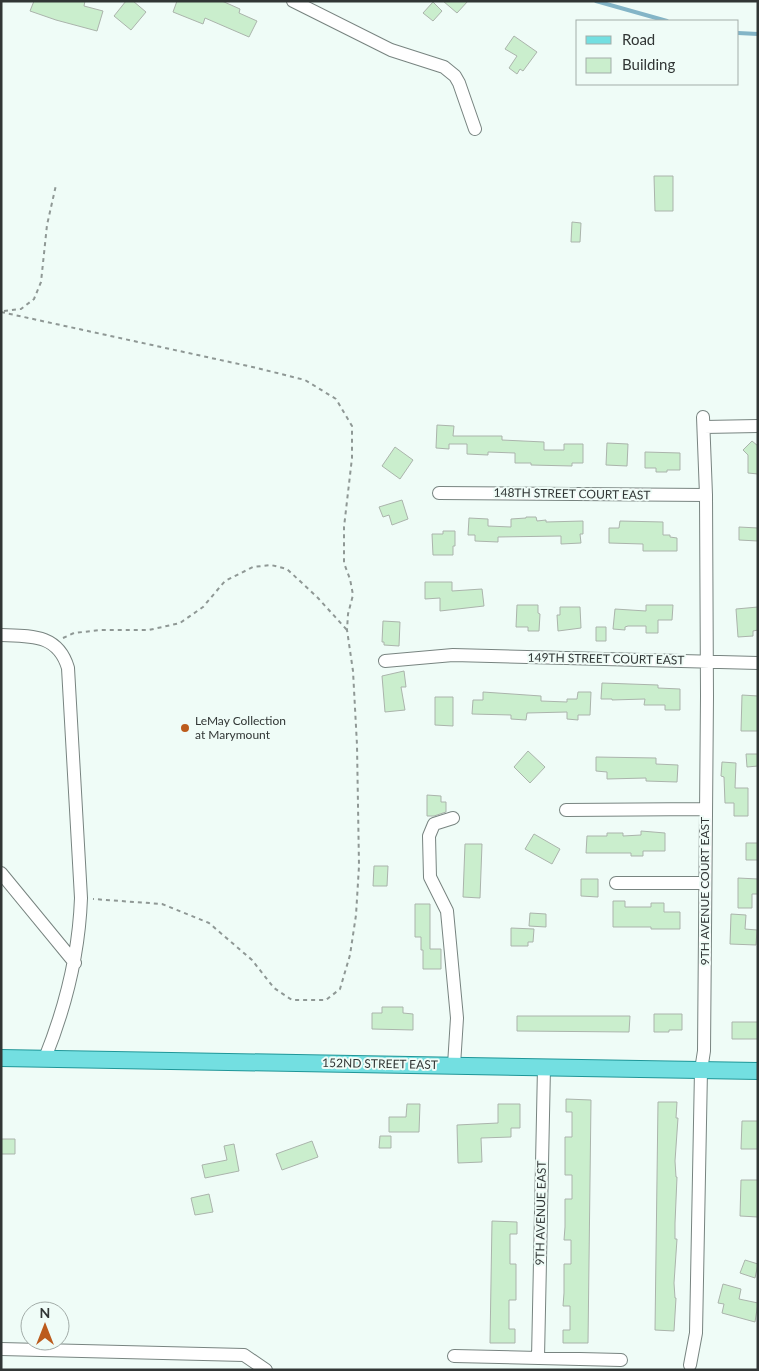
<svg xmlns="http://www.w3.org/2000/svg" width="759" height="1371" font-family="Lato,sans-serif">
  <rect width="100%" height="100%" fill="#effcf7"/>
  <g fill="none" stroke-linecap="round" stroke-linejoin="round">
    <path stroke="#83b5c7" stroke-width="4" d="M596,1L667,21
      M738,33L758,34"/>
  </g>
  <path fill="#caeecd" stroke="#abb4ac" d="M34,1H85L84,6L103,11L97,31L56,20L30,11Z
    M126,1H133L146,12L131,30L114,16Z
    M177,1H222L240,9L239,13L257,21L249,37L205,18L203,24L173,12Z
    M443,1H468L457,13Z
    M433,2L442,11L433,21L423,13Z
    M514,36L537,52L523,71L520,69L517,74L509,68L517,56L505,49Z
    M654,176H673V211H655Z
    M572,222L581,223L580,242H571Z
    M437,425L454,426L453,436H502V440L544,442V450H564V444H583V463H572V466L531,465V463H515V453L488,452V455L467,454V444H449V449L436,448Z
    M752,441L758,446V474L748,473V455L743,450Z
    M607,443L628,444L627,466L606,465Z
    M395,447L413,460L400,479L382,466Z
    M645,452L680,453V470H667V472H656V468H645Z
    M402,500L408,519L392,525L389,515L383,517L379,507Z
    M526,517H536L537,521L546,520V522L583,521V534H580L581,543L561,544V536L498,537V542L475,541V535H468L469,518L488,519V526L511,527V519L526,518Z
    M620,521L663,522V535H670V537L677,538V551H643V544L609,543V528H619Z
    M739,527L758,528V541L739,540Z
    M443,531H455V546H453V555H433L432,534H443Z
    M425,582H452V591L482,589L484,606L440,611V598L425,599Z
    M517,605H538V613L540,614L539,631H528V627H516Z
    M646,605H673L672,620H658V633H646V626H628L625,627V630L613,629L615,609L646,611Z
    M560,607H580L581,628L558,631L557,615H560Z
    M758,607V630L753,631V636L738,637L736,609Z
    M383,621L400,622L399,646L384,645V642H382Z
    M596,627H606V641H596Z
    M404,671L406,687H401L405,710L385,712L382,676Z
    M602,683L658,685V688L680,689V710H665V705H644L645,699L612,700V699H601Z
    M483,692L541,696V701L567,702V699H577L578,692H591L590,715H578V720L567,719V712L527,713L526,720L511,719V715L472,714L473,700H483Z
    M742,695L758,696V731H741Z
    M435,697H453V726L435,725Z
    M528,751L545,767L530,783L514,767Z
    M746,754H758V766L747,767Z
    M596,757L656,758V764L678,765L677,782L646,781V778L607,779V772L596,771Z
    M722,762L736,763L735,788H748V816H734V803H725L724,777L721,776Z
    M427,795L441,796V802H446V812L434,816H427Z
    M641,831L665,833V851H643V856H631V853H586L587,836H607V833H623V836L641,835Z
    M534,834L560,849L552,864L525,849Z
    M746,843H758V860H746Z
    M465,844H482L480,898L463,897Z
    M374,866H388L387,886H373Z
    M738,878L758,879V894H752V908H738Z
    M581,879H598V897L581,896Z
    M613,901H625V907H651V903H664V912H680V929H651V927H613Z
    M415,904H430V949H441V969H423V950H421V937H415Z
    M530,913L546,914V927L529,926Z
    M731,914L746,915L745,929L757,930L756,945L730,944Z
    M511,928L534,929L533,942H528V946H511Z
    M382,1007H403V1013L413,1014V1030L372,1029V1013H382Z
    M654,1014H682V1030H669V1032H654Z
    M517,1016H630L629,1032L517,1031Z
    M732,1022H758V1039H732Z
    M566,1099L591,1100L588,1343H563V1330H570V1306H563L564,1293V1264H571V1240H564L565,1227V1199H572V1175H565V1137H572V1112H566Z
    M658,1102H677L676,1118H678L675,1161L676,1177H677L675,1223V1239H677L674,1283L675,1298H676L674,1331L655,1330Z
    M407,1104H420L419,1132H389V1117H406Z
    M498,1104H520V1128H511V1137L481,1138L482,1162L458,1163L457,1125L498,1123Z
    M742,1121H758V1149H741Z
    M380,1136H391V1148H379Z
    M1,1139H15V1154H1Z
    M312,1141L318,1157L282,1170L276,1154Z
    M234,1144L239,1171L205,1178L202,1165L227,1160L224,1146Z
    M741,1180H758V1217L740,1216Z
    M209,1194L213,1212L195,1215L191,1198Z
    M492,1221L517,1222V1234H510V1264H516V1300H509V1329H515V1343H490Z
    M745,1260L758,1264L755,1278L740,1273Z
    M723,1284L741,1289L739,1299L758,1303L755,1322L722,1313L724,1304L718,1303Z"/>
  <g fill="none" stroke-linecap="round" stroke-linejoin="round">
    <defs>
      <path id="minor" d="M293,1L391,50L444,67L455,76L459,83L475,129
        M704,427L758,426
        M439,493L706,495
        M1,635C31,636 58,634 68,668L81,898C79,954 66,1006 45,1058
        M385,661L453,655L758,663
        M566,810L705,809
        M453,818L434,824L429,836L430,877L447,911L457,1018L454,1065
        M1,873L75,963
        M616,883H705
        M1,1349L244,1355L266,1370
        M454,1356L621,1360
        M538,1358L544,1067
        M690,1365L696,1333L701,1070L704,1051L707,696L706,495L703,417"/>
      <path id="major" d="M1,1058L758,1071"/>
    </defs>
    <use href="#minor" stroke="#788480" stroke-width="14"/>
    <use href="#major" stroke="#1f9698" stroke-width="18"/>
    <path stroke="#8f9895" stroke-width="2" stroke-dasharray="4 4" stroke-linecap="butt" d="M4,311L21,309L34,299L41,282L47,225L56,185
      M1,312L257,368L305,380L336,399L352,426V458L344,527V563L350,579L353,595L348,614L347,630L353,671L357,745L359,866L356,915L350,955L340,989L326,1000H292L274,988L252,960L209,923L162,904L93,899
      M63,638L74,633L101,630H149L180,623L203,607L225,581L253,567L271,565L287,569L318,598L347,630"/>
    <use href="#minor" stroke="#fff" stroke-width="12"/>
    <use href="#major" stroke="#73dfe1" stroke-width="16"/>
  </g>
  <circle fill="#bc5b1c" stroke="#effcf7" stroke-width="2" cx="185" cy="728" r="5"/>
  <g text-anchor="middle" stroke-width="4" stroke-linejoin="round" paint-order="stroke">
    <g font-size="12" fill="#313635" stroke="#effcf7">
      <text transform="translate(572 494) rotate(1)" y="4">148TH STREET COURT EAST</text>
      <text transform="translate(606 659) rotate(1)" y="4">149TH STREET COURT EAST</text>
      <text transform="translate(705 891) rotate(-90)" y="4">9TH AVENUE COURT EAST</text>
      <text transform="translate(380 1064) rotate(1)" y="4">152ND STREET EAST</text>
      <text transform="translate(541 1213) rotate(-89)" y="4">9TH AVENUE EAST</text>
    </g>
    <g font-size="12" fill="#313635" stroke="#effcf7" text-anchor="start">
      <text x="195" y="725">LeMay Collection<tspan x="195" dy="14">at Marymount</tspan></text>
    </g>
  </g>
  <rect width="759" height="1371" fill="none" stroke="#313635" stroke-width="5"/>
  <rect x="576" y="20" width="162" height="65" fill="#effcf7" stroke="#a3ada9"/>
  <rect x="586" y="36" width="25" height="8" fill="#73dfe1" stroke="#a3ada9"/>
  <text x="622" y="45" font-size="15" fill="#313635">Road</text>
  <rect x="586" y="58" width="25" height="15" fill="#caeecd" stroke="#a3ada9"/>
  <text x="622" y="70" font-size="15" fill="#313635">Building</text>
  <g transform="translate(45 1326)"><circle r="24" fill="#effcf7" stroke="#a3ada9"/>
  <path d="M0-4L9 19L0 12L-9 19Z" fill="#bc5b1c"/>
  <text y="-8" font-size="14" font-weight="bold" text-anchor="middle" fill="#313635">N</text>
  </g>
</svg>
